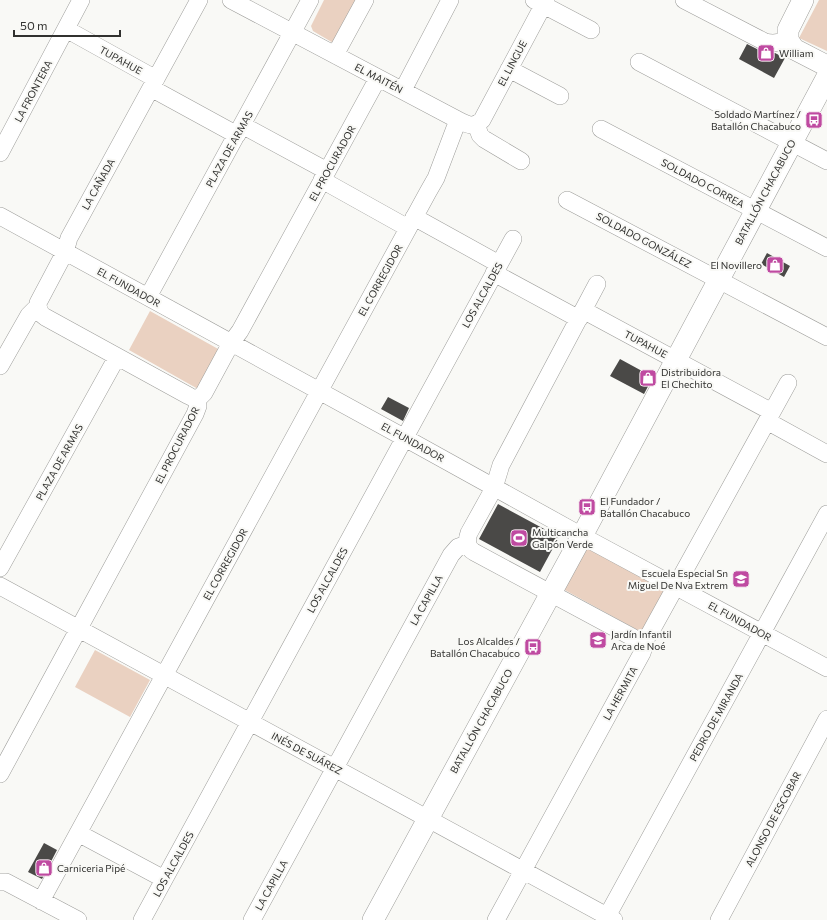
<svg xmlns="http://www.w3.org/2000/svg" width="827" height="920" font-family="Commissioner,sans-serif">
  <rect width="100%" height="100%" fill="#f9f9f6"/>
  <path fill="#ead1c1" d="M324,0H358L335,44L313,31L311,26Z
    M819,0H827V51L799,38Z
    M150,311L220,350L198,389L129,350Z
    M587,546L665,589L641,632L563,589Z
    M95,650L150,680L130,717L75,687Z"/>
  <path fill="#4a4947" d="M747,44L761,51L767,53H775L785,58L774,78L739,59Z
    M767,253L790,266L784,277L761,264Z
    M620,359L653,377L644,394L610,376Z
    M388,397L409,408L403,421L381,409Z
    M498,504L559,537L540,572L479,539Z
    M44,843L57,850L42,879L28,872Z"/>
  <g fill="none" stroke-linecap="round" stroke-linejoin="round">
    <defs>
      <path id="minor" d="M231,0L458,120C468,125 473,128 482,120L546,0
        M534,0L591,30
        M684,0L765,42C773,44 780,43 788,40
        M66,29L156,79
        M335,55L365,0
        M639,62L827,161
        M509,69L560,96
        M151,88L237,135
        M403,90L450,0
        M476,124L480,135L484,139L521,161
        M242,125L327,171
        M601,129L827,248
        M0,153L81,0
        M322,180L408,228
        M567,200L827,337
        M0,216L405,438L582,536L827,668
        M414,217L499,264
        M494,273L579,319
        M597,284L501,465L494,488L469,533C466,541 467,548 474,552L632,637L635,639H643
        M148,297L310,0
        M583,310L772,412
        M0,366L29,315L35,309L38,308
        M197,398H193L189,396L45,317C40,314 38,310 38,303L65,252L69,238L199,0
        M197,398L201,396L204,393L231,343L240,331L378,78
        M767,421L827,454
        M0,568L117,357
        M0,586L614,920
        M643,639L646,638L650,633L788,383
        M0,774L195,414L198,406L197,398
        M78,833L164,879
        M0,882H6L78,920
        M41,901L428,192L436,178L458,120
        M142,920L513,239
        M252,920L451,555L458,547L467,544
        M496,920L642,653L644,647L643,639
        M605,920L827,514
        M719,920L827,719"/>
      <path id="tertiary" d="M803,0L788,30V40L794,49L827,66
        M373,920L582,536L827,77"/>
    </defs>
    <use href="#minor" stroke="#9e9e9b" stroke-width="18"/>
    <use href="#tertiary" stroke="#9e9e9b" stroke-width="22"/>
    <use href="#minor" stroke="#fff" stroke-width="17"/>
    <use href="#tertiary" stroke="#fff" stroke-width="21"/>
  </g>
  <defs>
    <symbol id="shop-square" viewBox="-11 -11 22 22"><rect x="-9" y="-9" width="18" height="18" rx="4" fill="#bf4aa1" stroke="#f9f9f6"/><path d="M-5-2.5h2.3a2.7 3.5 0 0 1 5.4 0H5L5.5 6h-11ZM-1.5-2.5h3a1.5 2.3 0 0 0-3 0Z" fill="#fff"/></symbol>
    <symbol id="bus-square" viewBox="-11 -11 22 22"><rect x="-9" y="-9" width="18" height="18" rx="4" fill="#bf4aa1" stroke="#f9f9f6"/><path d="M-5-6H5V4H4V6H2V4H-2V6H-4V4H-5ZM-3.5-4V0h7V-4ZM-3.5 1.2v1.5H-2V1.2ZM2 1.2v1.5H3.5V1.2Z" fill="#fff"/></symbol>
    <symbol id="stadium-square" viewBox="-11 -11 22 22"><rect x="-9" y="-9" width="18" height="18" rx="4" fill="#bf4aa1" stroke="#f9f9f6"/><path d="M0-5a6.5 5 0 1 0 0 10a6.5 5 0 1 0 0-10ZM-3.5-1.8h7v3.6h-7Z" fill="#fff"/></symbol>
    <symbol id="school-square" viewBox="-11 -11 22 22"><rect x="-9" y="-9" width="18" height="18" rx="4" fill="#bf4aa1" stroke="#f9f9f6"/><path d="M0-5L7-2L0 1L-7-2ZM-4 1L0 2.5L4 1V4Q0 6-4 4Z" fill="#fff"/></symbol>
  </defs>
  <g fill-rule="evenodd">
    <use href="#shop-square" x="756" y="43" width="20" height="20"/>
    <use href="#bus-square" x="804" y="110" width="20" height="20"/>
    <use href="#shop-square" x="765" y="255" width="20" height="20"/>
    <use href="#shop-square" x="638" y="368" width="20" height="20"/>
    <use href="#bus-square" x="577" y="497" width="20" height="20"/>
    <use href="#stadium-square" x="509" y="528" width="20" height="20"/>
    <use href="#school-square" x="731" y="569" width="20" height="20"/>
    <use href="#school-square" x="588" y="630" width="20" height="20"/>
    <use href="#bus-square" x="523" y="637" width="20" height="20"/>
    <use href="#shop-square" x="34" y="858" width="20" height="20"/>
  </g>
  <g text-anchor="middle" stroke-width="4" stroke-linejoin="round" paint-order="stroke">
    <g font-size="10" fill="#31312f" stroke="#f9f9f6" text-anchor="start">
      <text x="779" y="57">William</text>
      <text x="801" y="118" text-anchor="end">Soldado Martínez /<tspan x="801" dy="12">Batallón Chacabuco</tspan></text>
      <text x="762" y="269" text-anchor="end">El Novillero</text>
      <text x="661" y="376">Distribuidora<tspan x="661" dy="12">El Chechito</tspan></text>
      <text x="600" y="505">El Fundador /<tspan x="600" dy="12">Batallón Chacabuco</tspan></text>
      <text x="532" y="536">Multicancha<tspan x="532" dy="12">Galpón Verde</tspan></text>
      <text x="728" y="577" text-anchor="end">Escuela Especial Sn<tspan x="728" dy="12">Miguel De Nva Extrem</tspan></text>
      <text x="611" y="638">Jardín Infantil<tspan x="611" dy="12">Arca de Noé</tspan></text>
      <text x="520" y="645" text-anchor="end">Los Alcaldes /<tspan x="520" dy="12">Batallón Chacabuco</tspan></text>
      <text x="57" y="872">Carniceria Pipé</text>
    </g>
    <g font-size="10" fill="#31312f" stroke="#f9f9f6">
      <text transform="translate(121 60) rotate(29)" y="4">TUPAHUE</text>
      <text transform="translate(512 63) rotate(-62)" y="4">EL LINGUE</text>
      <text transform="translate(379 78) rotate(28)" y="4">EL MAITÉN</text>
      <text transform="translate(33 91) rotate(-62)" y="4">LA FRONTERA</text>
      <text transform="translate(229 149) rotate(-61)" y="4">PLAZA DE ARMAS</text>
      <text transform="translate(332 163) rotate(-61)" y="4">EL PROCURADOR</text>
      <text transform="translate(703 183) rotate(28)" y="4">SOLDADO CORREA</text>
      <text transform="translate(98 184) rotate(-61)" y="4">LA CAÑADA</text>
      <text transform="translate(765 192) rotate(-62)" y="4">BATALLÓN CHACABUCO</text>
      <text transform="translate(644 240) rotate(28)" y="4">SOLDADO GONZÁLEZ</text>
      <text transform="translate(380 280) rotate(-61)" y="4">EL CORREGIDOR</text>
      <text transform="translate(129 287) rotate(29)" y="4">EL FUNDADOR</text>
      <text transform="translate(482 295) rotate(-61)" y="4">LOS ALCALDES</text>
      <text transform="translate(646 344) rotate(28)" y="4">TUPAHUE</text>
      <text transform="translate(413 442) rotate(29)" y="4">EL FUNDADOR</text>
      <text transform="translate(177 445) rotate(-63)" y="4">EL PROCURADOR</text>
      <text transform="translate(59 462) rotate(-61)" y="4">PLAZA DE ARMAS</text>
      <text transform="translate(225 564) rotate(-61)" y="4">EL CORREGIDOR</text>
      <text transform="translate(327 580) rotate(-61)" y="4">LOS ALCALDES</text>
      <text transform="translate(426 600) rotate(-61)" y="4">LA CAPILLA</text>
      <text transform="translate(740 621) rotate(29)" y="4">EL FUNDADOR</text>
      <text transform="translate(620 693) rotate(-61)" y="4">LA HERMITA</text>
      <text transform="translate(716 717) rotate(-61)" y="4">PEDRO DE MIRANDA</text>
      <text transform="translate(481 721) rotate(-61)" y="4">BATALLÓN CHACABUCO</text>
      <text transform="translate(307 753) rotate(28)" y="4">INÉS DE SUÁREZ</text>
      <text transform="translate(773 819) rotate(-62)" y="4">ALONSO DE ESCOBAR</text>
      <text transform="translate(173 864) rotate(-61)" y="4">LOS ALCALDES</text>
      <text transform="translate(271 885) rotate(-61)" y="4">LA CAPILLA</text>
    </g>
  </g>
  <path d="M14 30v6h106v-6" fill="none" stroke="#31312f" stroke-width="2"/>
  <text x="20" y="30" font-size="12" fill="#31312f" stroke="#f9f9f6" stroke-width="3" paint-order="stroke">50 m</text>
</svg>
